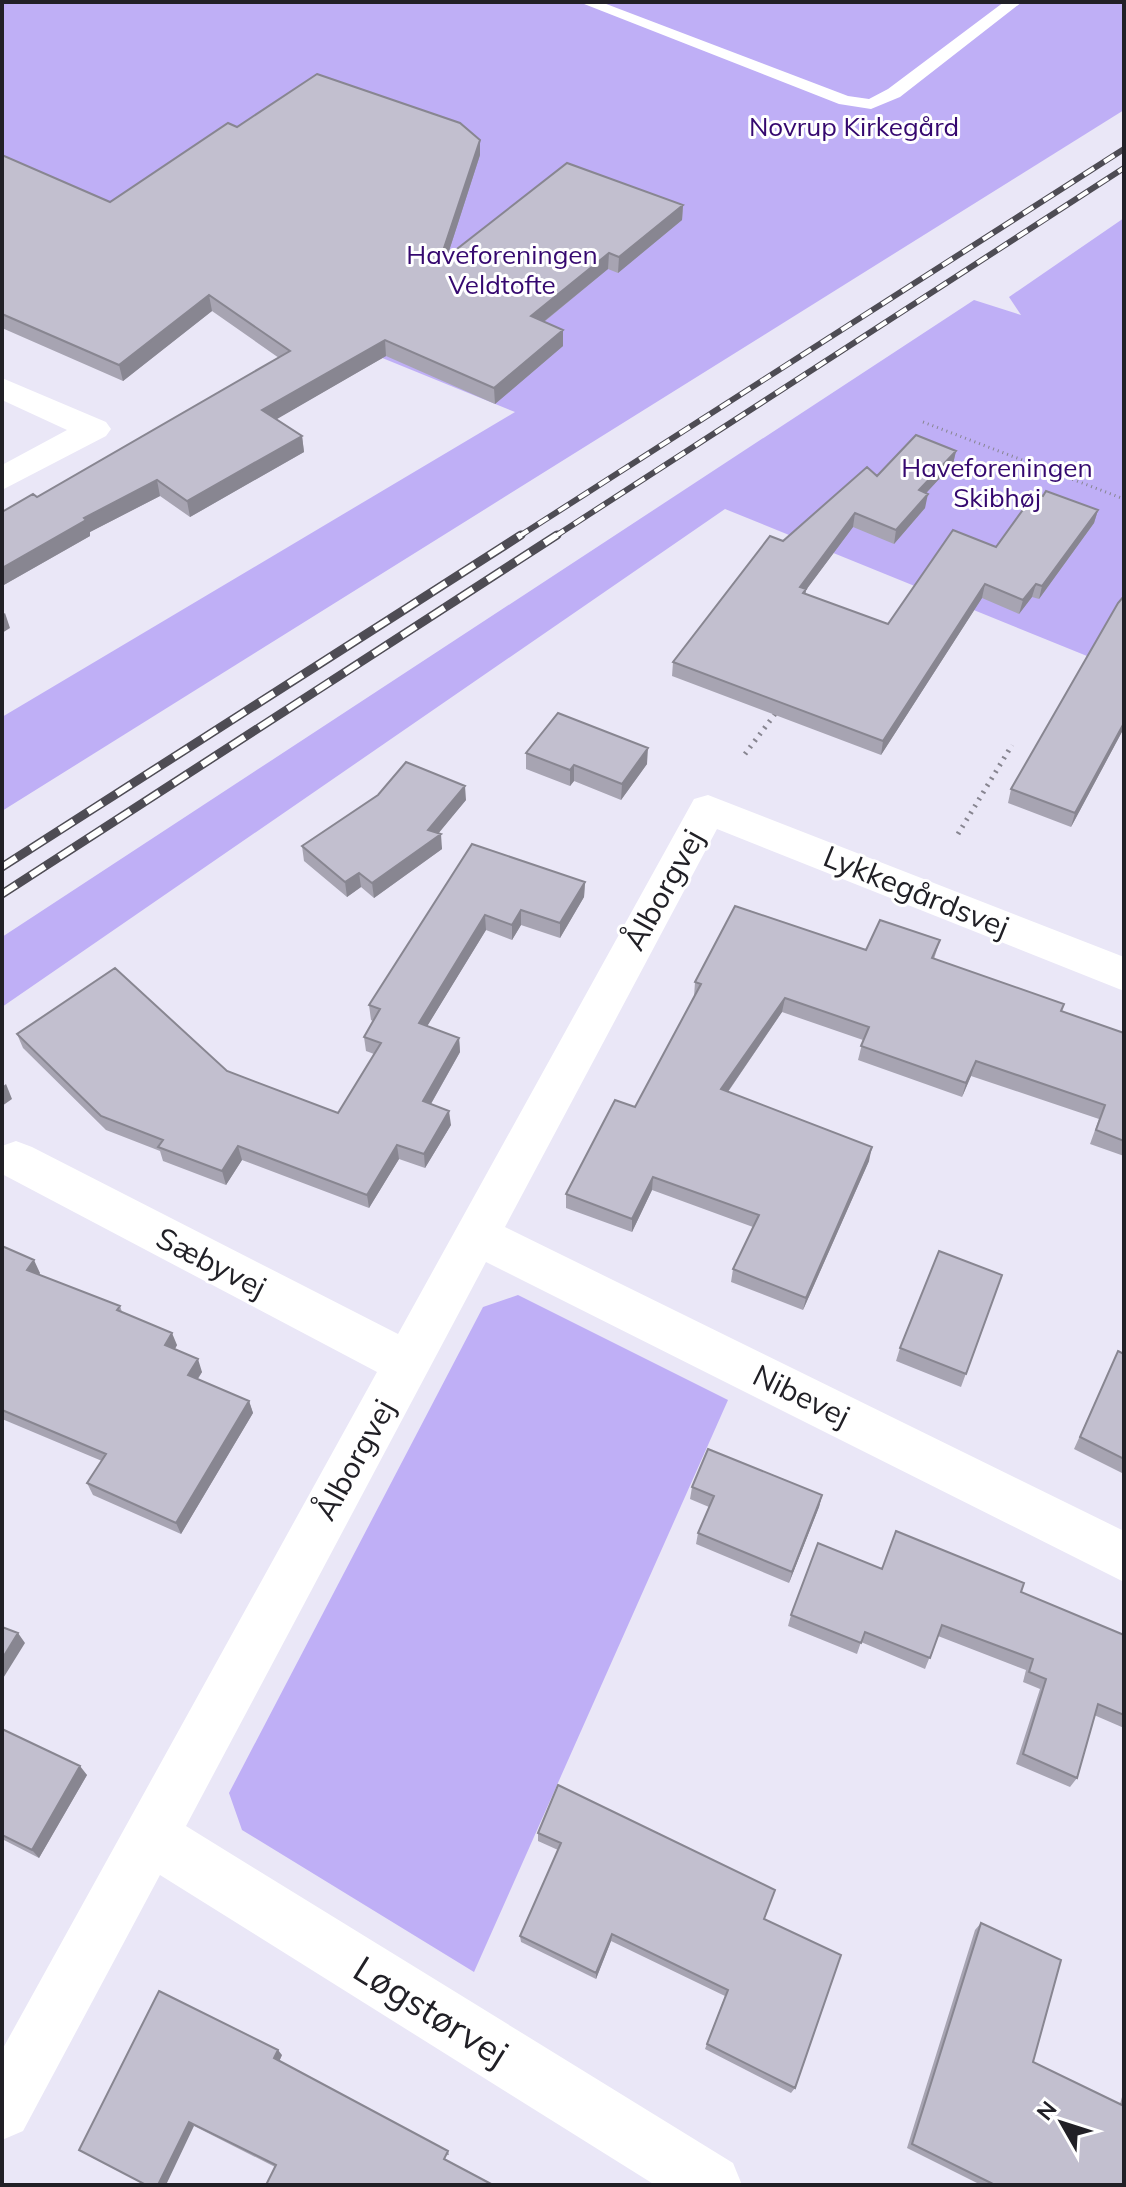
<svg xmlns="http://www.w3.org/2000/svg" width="1126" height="2187" font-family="Mulish,sans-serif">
  <rect width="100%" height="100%" fill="#eae7f7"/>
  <path fill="#bfaff6" d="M2,2H1124V110L2,811V717L515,412L2,203Z
    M1124,218V671L725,509L2,1007V937L974,300L1021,315L1009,297Z
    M518,1295L728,1400L474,1972L242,1830L229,1793L483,1307Z"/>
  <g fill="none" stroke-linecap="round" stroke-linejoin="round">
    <path stroke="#878590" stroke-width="3" stroke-dasharray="1 4" stroke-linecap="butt" d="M923,422L1124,499"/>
    <path stroke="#878590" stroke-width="5" stroke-dasharray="2 6" stroke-linecap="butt" d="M745,754L778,710
      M958,834L1012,745"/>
    <path fill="#fff" fill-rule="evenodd" d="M579,2H601L848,96L869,99L888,89L1004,2H1022L900,97L871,109L839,104Z"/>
    <path fill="#fff" fill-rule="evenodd" d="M2,378L106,422L111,429L106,436L2,490V465L67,430L2,400Z
      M708,795L1124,957V991L717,829L505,1227L1124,1531V1582L486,1262L186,1826L733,2163L742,2185H655L160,1875L23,2131L2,2140V2050L377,1372L2,1174V1146L16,1141L32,1147L398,1334L694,799Z"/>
    <defs>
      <path id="rail-far1" d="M518,537L1124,149
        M554,537L1124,168"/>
      <path id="rail" d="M2,867L521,535
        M2,894L557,535"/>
    </defs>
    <use href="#rail-far1" stroke="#4e4c54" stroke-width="6"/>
    <use href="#rail" stroke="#4e4c54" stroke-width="9"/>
    <use href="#rail-far1" stroke="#fff" stroke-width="4" stroke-dasharray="12" stroke-linecap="butt"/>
    <use href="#rail" stroke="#fff" stroke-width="6" stroke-dasharray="17" stroke-linecap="butt"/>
  </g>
  <path fill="#a7a4b2" d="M237,127L480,140V155L447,257L683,205L682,220L618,273L608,269L544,322L563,346L495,404L386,356L276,419L302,436L304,452L190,517L160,496L90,532V536L2,586V512L37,497L279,358L212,311L123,381L2,328V155L110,202Z
    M956,451L953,464L926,493L925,508L894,544L853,527L806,590L805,594L888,624L996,547L1098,510L1094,523L1039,599L1032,597L1019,614L982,598L881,755L672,676L673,662L783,541L877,476Z
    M1124,596V728L1071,827L1008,803L1011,789Z
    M526,753L647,764L621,800L574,781L570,786L526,769Z
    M466,800L438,833L442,849L374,898L361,887L347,897L304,861L302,846Z
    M472,844L585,882L584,897L560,938L521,925L512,940L486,930L427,1026L459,1038L460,1052L431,1104L451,1125L425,1168L399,1159L369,1208L242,1160L226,1185L163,1161L160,1151L106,1130L23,1048L17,1034L227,1071L338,1113L374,1054L366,1051L364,1037L373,1021L371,1020L369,1005Z
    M940,940L934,959L1061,1012L1124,1033V1156L1090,1144L1099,1119L971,1076L962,1097L858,1060L863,1040L782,1012L728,1092L869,1161L803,1310L731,1282L733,1269L753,1227L652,1190L632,1232L566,1208V1194L635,1107L695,997H694L695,982L866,950Z
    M2,1246L40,1273L39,1275L120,1306L122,1312L177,1345L175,1349L202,1372L198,1379L249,1401L253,1413L181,1534L93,1495L87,1483L102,1461L2,1419Z
    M1002,1275L961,1387L896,1361L900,1348Z
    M1118,1351L1124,1354V1474L1074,1449Z
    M692,1487L822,1495L819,1507L789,1583L696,1544L698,1533L709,1507L690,1499Z
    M882,1569L1021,1592L1124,1635V1728L1094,1715L1077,1778L1070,1787L1016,1764L1040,1689L1023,1682L1026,1670L938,1636L925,1669L861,1642L857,1654L788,1626L791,1615Z
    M2,1729L87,1775L39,1858L2,1839Z
    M538,1833L764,1919L795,2088L791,2093L705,2049L725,1996L611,1941L596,1979L521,1942L520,1936L558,1850L538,1841Z
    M981,1923L1033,2062L1120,2104L1124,2090V2185H981L907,2148L975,1930Z
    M282,2055L279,2061L448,2151L449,2155L275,2167L194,2126L86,2155Z"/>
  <path fill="#888691" d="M480,140V155L440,279L439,263Z
    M683,205L682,220L618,273L619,257Z
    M609,253L608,269L531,332V316Z
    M209,295L212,311L123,381L119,365Z
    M563,330V346L495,404L494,388Z
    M385,340L386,356L265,426L262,410Z
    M302,436L304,452L190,517L187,501Z
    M956,451L953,464L916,504L919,490Z
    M157,480L160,496L90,532V536L2,586V568L84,518Z
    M928,494L925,508L894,544L896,530Z
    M1098,510L1094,523L1039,599L1042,586Z
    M855,513L853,527L806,590L804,602L800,587Z
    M985,584L982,598L881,755L883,741Z
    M1036,584L1032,597L1019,614L1023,600Z
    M5,613L10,628L2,633V615Z
    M1124,723V728L1071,827L1075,813Z
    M648,748L647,764L621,800L622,784Z
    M574,765V781L570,786V770Z
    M465,786L466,800L433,840L441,834L442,849L374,898L372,883L428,830Z
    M359,873L361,887L347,897L345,882Z
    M585,882L584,897L560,938V923Z
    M521,910V925L512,940V925Z
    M485,915L486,930L420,1038L419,1023Z
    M785,998L782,1012L720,1103L721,1089Z
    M459,1038L460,1052L424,1116L423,1101Z
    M976,1061L971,1076L962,1097L966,1083Z
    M6,1084L12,1099L2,1106V1087Z
    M449,1111L451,1125L425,1168L424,1154Z
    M397,1145L399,1159L369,1208L367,1195Z
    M238,1146L242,1160L226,1185L222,1171Z
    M872,1147L869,1161L803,1310L806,1298Z
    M653,1177L652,1190L632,1232V1219Z
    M34,1260L40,1273L33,1283L27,1270Z
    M172,1333L177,1345L170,1358L165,1345Z
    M198,1359L202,1372L192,1387L188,1375Z
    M249,1401L253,1413L181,1534L176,1523Z
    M822,1495L819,1507L789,1583L792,1572Z
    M18,1633L25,1643L2,1680V1659Z
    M80,1766L87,1775L39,1858L32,1850Z
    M612,1934L611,1941L596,1979V1973Z
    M278,2050L282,2055L278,2064L274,2058Z
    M189,2122L194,2126L166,2185H158Z"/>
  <path fill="#c2bfcf" stroke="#888691" stroke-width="2" d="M317,74L460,123L480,140L439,263L567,163L683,205L619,257L609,253L531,316L563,330L494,388L385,340L262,410L302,436L187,501L157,480L84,518L86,520L2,568V512L33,494L37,497L290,351L209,295L119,365L2,314V155L110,202L228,123L237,127Z
    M916,435L956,451L919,490L928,494L896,530L855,513L800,587L806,589L803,593L888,624L953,530L996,547L1035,493L1043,496L1046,491L1098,510L1042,586L1036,584L1023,600L985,584L883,741L673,662L770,536L783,541L867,467L877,476Z
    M1124,596V723L1075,813L1011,789L1118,603Z
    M558,713L648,748L622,784L574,765L570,770L526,753Z
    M406,762L465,786L428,830L441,834L372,883L359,873L345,882L302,846L378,795Z
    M472,844L585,882L560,923L521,910L512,925L485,915L419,1023L459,1038L423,1101L449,1111L424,1154L397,1145L367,1195L238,1146L222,1171L158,1147L163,1140L101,1116L17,1034L115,968L227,1071L338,1113L381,1043L364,1037L380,1009L369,1005Z
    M735,906L866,950L880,920L940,940L932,958L1064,1004L1061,1011L1124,1033V1141L1096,1130L1105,1105L976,1061L966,1083L861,1046L869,1027L785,998L721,1089L872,1147L806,1298L733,1269L759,1215L653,1177L632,1219L566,1194L615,1100L635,1107L701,984L695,982Z
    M2,1246L34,1260L27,1270L120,1306L117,1310L172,1333L165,1345L198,1359L188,1375L249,1401L176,1523L87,1483L106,1454L2,1410Z
    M939,1251L1002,1275L966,1374L900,1348Z
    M1118,1351L1124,1354V1459L1080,1437Z
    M708,1449L822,1495L792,1572L698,1533L714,1496L692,1487Z
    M896,1531L1024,1583L1021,1592L1124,1635V1715L1098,1704L1077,1778L1023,1754L1046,1679L1029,1672L1033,1659L942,1625L930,1658L865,1632L861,1643L791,1615L818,1543L882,1569Z
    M2,1627L18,1633L2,1659Z
    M2,1729L80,1766L32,1850L2,1835Z
    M558,1785L775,1890L764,1919L841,1955L795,2088L707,2044L728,1990L612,1934L596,1973L520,1936L561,1843L538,1833Z
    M981,1923L1061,1960L1033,2062L1124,2106V2185H995L912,2144Z
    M159,1991L278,2050L274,2058L448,2151L444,2159L493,2185H266L276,2165L189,2122L158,2185H146L79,2150Z"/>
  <g text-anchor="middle" stroke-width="6" stroke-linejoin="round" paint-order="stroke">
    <g font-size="26" fill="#35086f" stroke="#fff">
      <text x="854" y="136">Novrup Kirkegård</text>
      <text x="502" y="264">Haveforeningen<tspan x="502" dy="30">Veldtofte</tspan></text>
      <text x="997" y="477">Haveforeningen<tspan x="997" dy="30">Skibhøj</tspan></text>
    </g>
    <g font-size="30" fill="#212026" stroke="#fff">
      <text transform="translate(664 890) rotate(-61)" y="10">Ålborgvej</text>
      <text transform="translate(916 892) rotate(22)" y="10">Lykkegårdsvej</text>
      <text transform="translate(211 1263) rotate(27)" y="10">Sæbyvej</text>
      <text transform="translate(801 1396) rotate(26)" y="10">Nibevej</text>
      <text transform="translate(355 1460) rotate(-61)" y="10">Ålborgvej</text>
    </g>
    <g font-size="36" fill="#212026" stroke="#fff">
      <text transform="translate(431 2011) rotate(32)" y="13">Løgstørvej</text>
    </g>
  </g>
  <rect width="1126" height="2187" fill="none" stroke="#212026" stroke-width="8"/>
  <g transform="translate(1062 2123) rotate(309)" stroke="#ffffff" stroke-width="6" paint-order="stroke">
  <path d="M0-6L14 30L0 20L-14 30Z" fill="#212026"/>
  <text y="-12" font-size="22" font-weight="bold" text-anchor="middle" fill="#212026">N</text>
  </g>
</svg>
